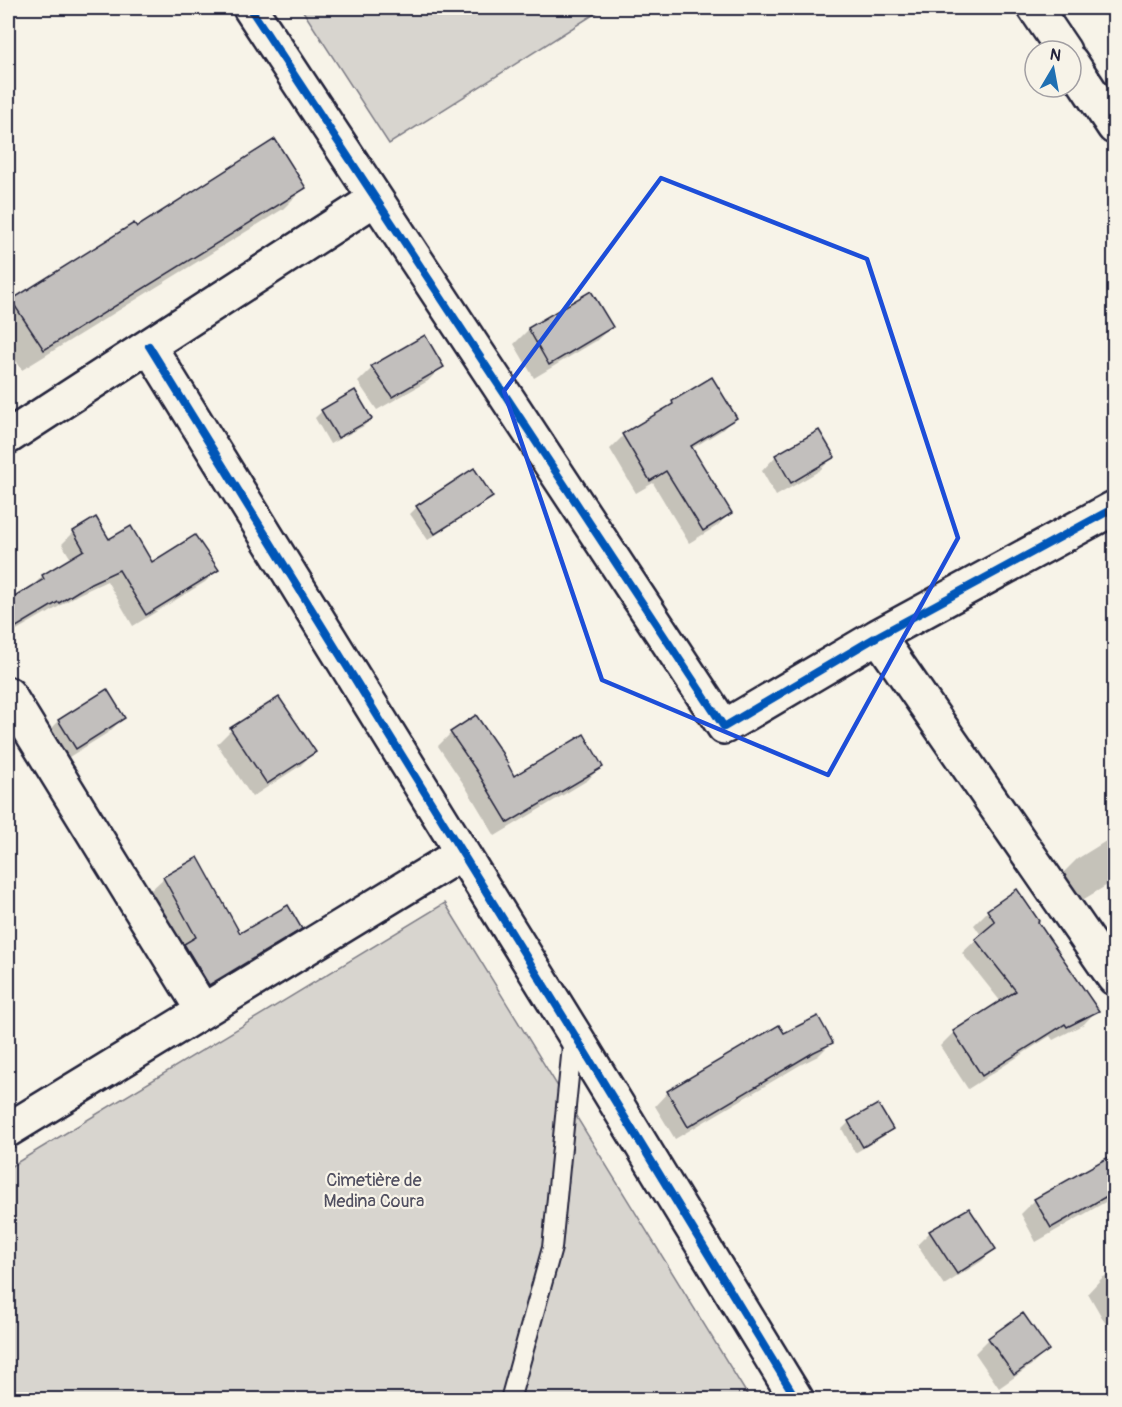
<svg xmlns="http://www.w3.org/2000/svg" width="1122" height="1407" font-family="Pangolin,sans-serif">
  <rect width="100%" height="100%" fill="#f7f3e8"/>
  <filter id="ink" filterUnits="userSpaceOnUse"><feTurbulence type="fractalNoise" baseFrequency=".0167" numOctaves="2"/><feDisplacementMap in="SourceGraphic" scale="12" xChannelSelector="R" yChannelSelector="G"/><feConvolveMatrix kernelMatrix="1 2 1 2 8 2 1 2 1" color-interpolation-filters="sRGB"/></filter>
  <g filter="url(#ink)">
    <path fill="#d8d5cf" stroke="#7d7c85" stroke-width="1.5" d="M301,8H604L389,144Z
      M445,903L750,1399L8,1400V1168Z"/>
    <path fill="#0003" d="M304,188L283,209L22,370L8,348V306L12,301L136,229Z
      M590,293L611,327L596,341L534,378L514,344L528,330Z
      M425,337L442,366L428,381L377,410L358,382L372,368Z
      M673,403L735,417L722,430L691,449L730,513L717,526L689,543L653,483L636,493L610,449L623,436L664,412Z
      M322,411L370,419L364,426L330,444L315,418Z
      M776,456L833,457L819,471L776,496L762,471Z
      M491,497L484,503L428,540L410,514L417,507Z
      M74,532L108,541L151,564L217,570L205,582L133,626L107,581L77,595L47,614L46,613L8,635V603L31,589L42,576L71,559L62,544Z
      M107,691L123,718L109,732L61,762L44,735L58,721Z
      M279,699L314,752L300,766L252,797L217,744L231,730Z
      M451,733L513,778L601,766L588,780L495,836L465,786L438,746Z
      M1114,836V881L1079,902L1063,873L1077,859Z
      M164,878L240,935L300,929L287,941L196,997L182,948L151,890Z
      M988,911L1036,922L1097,1010L1084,1024L1053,1040L1050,1036L968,1089L940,1046L954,1032L1001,1002L962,953L981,935L974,925Z
      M784,1035L831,1043L818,1056L800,1065L675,1139L655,1106L668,1092Z
      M877,1106L891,1129L884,1136L855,1153L842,1129L849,1122Z
      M1114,1155V1197L1036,1242L1021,1214L1035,1200Z
      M930,1232L994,1249L982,1261L944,1285L917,1245Z
      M1114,1271V1321L1107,1326L1088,1293L1102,1278Z
      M989,1339L1047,1350L1033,1364L999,1388L975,1353Z"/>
    <path fill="#c2bfbd" stroke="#22223b" stroke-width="1.5" d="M275,139L306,188L44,350L11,300L134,223L137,227Z
      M591,291L613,327L549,365L528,328Z
      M425,335L444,367L392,397L371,366Z
      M712,377L737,418L691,446L732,513L703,531L666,471L650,481L622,434L673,404L672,401Z
      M355,390L372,419L338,438L321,410Z
      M819,430L835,457L791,483L775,455Z
      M474,468L493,497L435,534L416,506Z
      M96,517L109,539L131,526L152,562L195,535L219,570L146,615L119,570L91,583L59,603L58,602L8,632V601L44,579L42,575L84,550L73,531Z
      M107,689L125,718L76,749L58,720Z
      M279,697L316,752L267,784L230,728Z
      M476,715L502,753L514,776L584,734L603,767L508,823L478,773L450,732Z
      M198,857L240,933L288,905L302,929L209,985L184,944L196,937L163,877Z
      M1017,889L1039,921L1038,922L1099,1011L1067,1027L1065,1024L982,1076L953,1031L1016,991L975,939L995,922L987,910Z
      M818,1016L833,1043L814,1052L688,1127L667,1091L779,1025L784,1033Z
      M878,1104L893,1129L863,1147L848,1121Z
      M1114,1154V1192L1051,1228L1034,1199Z
      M969,1208L996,1249L957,1274L929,1231Z
      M1023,1313L1049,1350L1014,1375L988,1338Z"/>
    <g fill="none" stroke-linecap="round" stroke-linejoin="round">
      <defs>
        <path id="service" d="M510,1400L552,1248L573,1036"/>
        <path id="minor" d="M250,8L724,727L878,636L1114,508
          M1035,8L1064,51
          M1071,62L1114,127
          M149,346L574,1034L797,1400
          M8,437L375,199
          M878,636L1114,978
          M8,694L203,1011
          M8,1130L462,853"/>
      </defs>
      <use href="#service" stroke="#22223b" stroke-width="22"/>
      <use href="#minor" stroke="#22223b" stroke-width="38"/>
      <use href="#service" stroke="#f7f3e8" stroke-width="18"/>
      <use href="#minor" stroke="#f7f3e8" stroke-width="33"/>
      <defs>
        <path id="cycleway" d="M250,8L724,727L878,636L1114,508
          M149,346L574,1034L797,1400"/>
      </defs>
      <use href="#cycleway" stroke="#f7f3e8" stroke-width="11"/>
      <use href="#cycleway" stroke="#0057b8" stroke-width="8"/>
    </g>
  </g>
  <path fill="none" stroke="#1d4ed8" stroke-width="4.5" stroke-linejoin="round" d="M661,178L867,259L958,538L828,775L602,680L504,391Z"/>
  <g text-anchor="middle" stroke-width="4.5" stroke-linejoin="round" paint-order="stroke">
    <g font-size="18" fill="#504f60" stroke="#f7f3e8">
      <text x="374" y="1186">Cimetière de<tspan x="374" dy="21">Medina Coura</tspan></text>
    </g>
  </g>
  <rect width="1122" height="1407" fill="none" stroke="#f7f3e8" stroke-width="30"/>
  <rect x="15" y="15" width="1092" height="1377" fill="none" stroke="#22223b" stroke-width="2" filter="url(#ink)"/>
  <g transform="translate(1053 69) rotate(10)"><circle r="28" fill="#f7f3e8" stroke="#a29fa3" stroke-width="1.5"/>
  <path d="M0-4.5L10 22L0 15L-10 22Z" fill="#1f6fb2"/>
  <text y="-9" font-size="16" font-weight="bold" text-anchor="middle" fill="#22223b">N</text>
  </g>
</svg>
